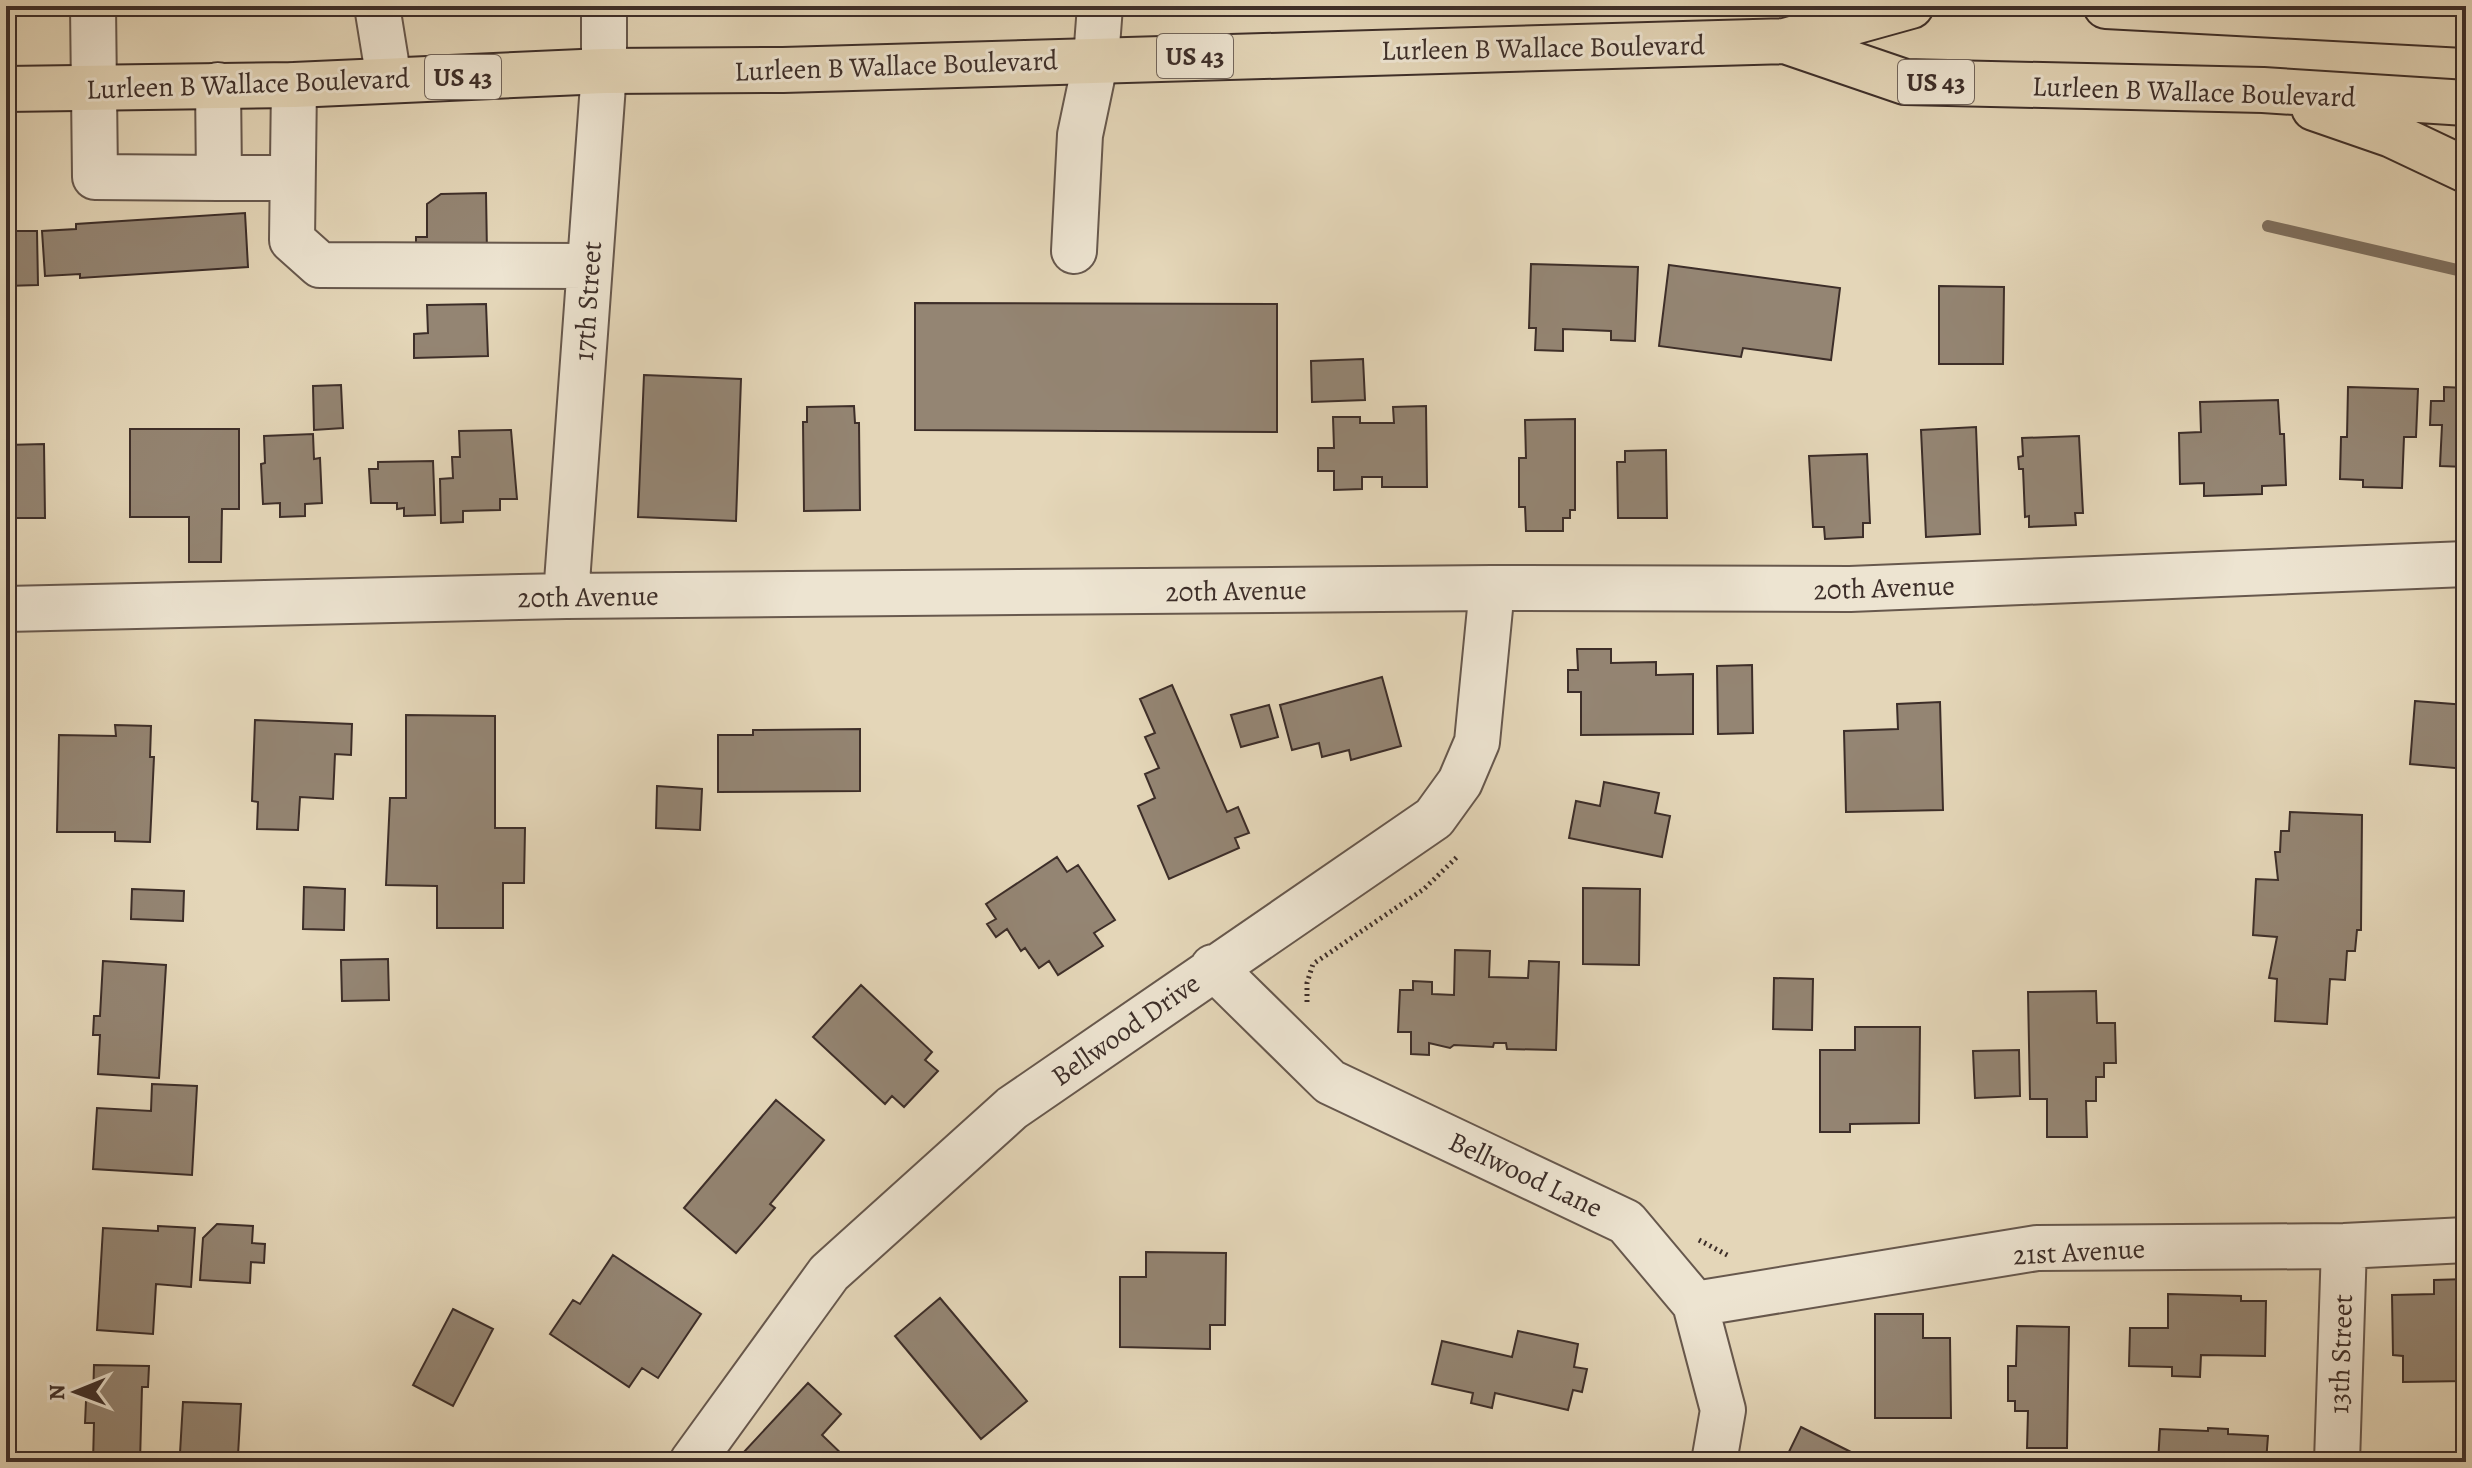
<svg xmlns="http://www.w3.org/2000/svg" width="2472" height="1468" font-family="Alegreya,serif">
  <rect width="100%" height="100%" fill="#e4d6b8"/>
  <filter id="stains"><feTurbulence type="fractalNoise" baseFrequency=".0025" numOctaves="4"/><feColorMatrix values="0 0 0 0 .2 0 0 0 0 .09 0 0 0 0 .02 0 0 0 .5 -.17"/></filter>
  <radialGradient id="worn" r=".72"><stop offset=".6" stop-color="#630" stop-opacity="0"/><stop offset="1" stop-color="#630" stop-opacity=".3"/></radialGradient>
  <g fill="none" stroke-linecap="round" stroke-linejoin="round">
    <path stroke="#7f7161" stroke-width="12" d="M2268,226L2466,272"/>
  </g>
  <path fill="#948573" stroke="#3d2e29" stroke-width="2" d="M486,193L487,254L416,251V237H427V204L441,194Z
    M245,213L248,267L80,278V274L45,276L42,231L76,229V224Z
    M6,231H37L38,285L6,286Z
    M1531,264L1638,267L1635,341L1611,340V331L1563,329V351L1535,350L1536,328H1529Z
    M1669,265L1840,288L1831,360L1743,348L1741,357L1659,346Z
    M1939,286L2004,287L2003,364H1939Z
    M915,303L1277,304V432L915,430Z
    M486,304L488,356L414,358V334L428,333L427,305Z
    M1363,359L1365,400L1312,402L1311,361Z
    M644,375L741,379L736,521L638,517Z
    M341,385L343,428L314,430L313,386Z
    M2348,387L2418,389L2416,437H2404L2402,488L2363,487V480L2340,479L2341,437H2347Z
    M2444,387L2466,388V467L2440,466L2442,425H2430L2431,401H2444Z
    M2278,400L2280,434H2284L2286,485L2262,486V494L2204,496V483L2180,484L2179,433L2201,432L2200,402Z
    M854,406L855,423H859L860,510L804,511L803,422H807V407Z
    M1426,406L1427,487H1382V477H1362V489L1334,490V471H1318V448H1334L1333,417H1360V423H1394L1393,407Z
    M1575,419V510H1570V518H1563V531H1526L1525,507H1519V458H1526L1525,420Z
    M1976,427L1980,534L1926,537L1921,430Z
    M130,429H239V509H222L221,562H189V517H130Z
    M511,430L517,499H500V510L463,511V522L441,523L440,479L453,478L452,457H460L459,431Z
    M313,434L314,459L320,458L322,503L305,504V516L280,517V503L263,504L261,464L265,463L264,436Z
    M2079,436L2083,513H2075L2076,525L2029,527V516L2025,517L2023,469H2019L2018,457L2023,456L2022,438Z
    M44,444L45,518H11V505H6V445Z
    M1666,450L1667,518H1618L1617,462H1625V451Z
    M1867,454L1870,523H1863V537L1825,539L1824,527H1813L1809,456Z
    M433,461L435,515L404,516V508L397,509V503H371L369,469H378V462Z
    M1577,649H1611V663L1656,662V675L1693,674V734L1581,735V692H1568V670H1578Z
    M1752,665L1753,733L1718,734L1717,666Z
    M1382,677L1401,746L1351,760L1349,750L1322,757L1319,743L1292,750L1280,705Z
    M1172,685L1227,812L1238,807L1249,833L1235,838L1239,848L1169,879L1138,806L1155,798L1145,774L1159,768L1145,737L1155,733L1140,699Z
    M2415,701L2466,705V769L2410,764Z
    M1940,702L1943,810L1846,812L1844,731L1898,729L1897,704Z
    M1269,705L1278,737L1241,747L1231,715Z
    M406,715L495,716V828H525L524,883H503V928H437V886L386,885L390,798H406Z
    M255,720L352,724L351,755L335,754L333,799L300,797L298,830L257,829L258,802L252,801Z
    M115,725L151,726L150,757H154L150,842L115,841V832H57L59,735L116,736Z
    M860,729V791L718,792V735H753V730Z
    M1604,782L1659,793L1655,813L1670,816L1662,857L1569,838L1576,801L1600,806Z
    M657,786L702,789L700,830L656,828Z
    M2290,812L2362,815L2361,930H2357L2355,951H2347L2345,980L2330,979L2327,1024L2275,1021L2277,979L2269,978L2277,937L2253,935L2256,879L2278,880L2275,852H2280L2281,831H2289Z
    M1057,857L1067,872L1078,865L1115,920L1094,933L1103,946L1058,975L1049,961L1039,968L1025,948L1021,951L1007,929L996,937L987,924L996,919L986,904Z
    M304,887L345,889L344,930L303,929Z
    M1583,888L1640,889L1639,965L1583,964Z
    M132,889L184,891L183,921L131,919Z
    M1455,950L1490,951L1489,977L1528,978L1529,961L1559,962L1556,1050L1507,1049L1506,1043H1494L1493,1047L1454,1045L1450,1048L1429,1043V1055L1411,1054V1032H1398L1400,990H1413V981L1432,982V994L1454,995Z
    M388,959L389,1000L342,1001L341,960Z
    M103,961L166,965L159,1078L98,1074L100,1035H93L94,1016H100Z
    M1774,978L1813,979L1812,1030L1773,1029Z
    M861,985L932,1052L925,1060L938,1071L904,1107L892,1096L885,1104L813,1037Z
    M2096,991L2097,1023H2115L2116,1063H2104V1077H2096V1101H2086L2087,1137H2047V1099H2030L2028,992Z
    M1855,1027H1920L1919,1123L1850,1124V1132H1820V1050H1855Z
    M2019,1050L2020,1096L1975,1098L1973,1051Z
    M152,1084L197,1086L192,1175L93,1169L97,1108L151,1111Z
    M776,1100L824,1140L770,1204L775,1208L736,1253L684,1208Z
    M217,1224L253,1226L252,1243L265,1244L264,1263L251,1262L250,1283L200,1280L203,1238Z
    M158,1226L195,1228L191,1287L156,1284L153,1334L97,1330L103,1228L158,1231Z
    M1146,1252L1226,1253L1225,1325H1210V1349L1120,1347V1277H1146Z
    M613,1255L701,1314L658,1378L642,1368L629,1387L550,1334L573,1300L580,1304Z
    M2466,1279V1381L2403,1382V1356L2393,1355L2392,1295L2434,1294V1280Z
    M2168,1294L2241,1296V1301H2266L2265,1356L2201,1355L2200,1377L2172,1376V1367L2129,1366L2130,1328H2168Z
    M940,1298L1027,1401L981,1439L895,1336Z
    M453,1309L493,1329L453,1406L413,1385Z
    M1875,1314H1923V1338H1950L1951,1418H1875Z
    M2017,1326L2069,1327L2067,1448H2027L2028,1411H2015V1401H2008V1366H2016Z
    M1518,1331L1578,1344L1574,1367L1587,1369L1582,1392L1573,1390L1568,1410L1495,1393L1492,1408L1471,1403L1473,1393L1432,1384L1442,1341L1512,1357Z
    M94,1365L149,1366L148,1387H142L140,1462H93L94,1423H85L86,1401H93Z
    M808,1383L841,1414L822,1435L850,1462H752L743,1453Z
    M183,1402L241,1404L238,1455L180,1453Z
    M1801,1427L1871,1462H1784Z
    M2208,1428L2228,1429V1434L2268,1436L2266,1462H2158L2160,1429L2208,1431Z"/>
  <g fill="none" stroke-linecap="round" stroke-linejoin="round">
    <defs>
      <path id="minor" d="M93,6L95,177L219,178L218,85
        M377,6L389,80
        M294,85L292,240L320,265L590,266
        M219,178H290
        M1074,251L1080,135L1096,59L1100,6
        M566,596L604,71V6
        M6,609L566,596L1492,588L1850,589L2466,564
        M1213,967L1330,1082L1626,1222L1695,1304L1723,1410L1714,1462
        M1695,1304L2037,1248L2344,1246L2466,1240
        M692,1462L829,1273L1012,1108L1434,818L1460,782L1477,742L1492,588
        M2337,1462L2344,1246"/>
      <path id="highway" d="M2106,6L2466,25
        M1785,41L1905,82L2263,90L2466,103
        M6,89L294,85L604,71L783,70L1785,41L1911,6
        M2314,108L2392,135L2466,170"/>
    </defs>
    <use href="#minor" stroke="#67584d" stroke-width="48"/>
    <use href="#highway" stroke="#3d2e29" stroke-width="48"/>
    <path stroke="#3d2e29" stroke-width="5" stroke-dasharray="2 4" stroke-linecap="butt" d="M1307,1002V983L1313,964L1424,889L1459,855
      M1699,1240L1729,1256"/>
    <use href="#minor" stroke="#ede4d1" stroke-width="44"/>
    <use href="#highway" stroke="#e4d6b8" stroke-width="44"/>
  </g>
  <g text-anchor="middle" stroke-width="6" stroke-linejoin="round" paint-order="stroke">
    <g fill="#ede4d1" stroke="#72655b" stroke-width="2">
      <rect x="1157" y="34" width="76" height="44" rx="6"/>
      <rect x="425" y="55" width="76" height="44" rx="6"/>
      <rect x="1898" y="60" width="76" height="44" rx="6"/>
    </g>
    <g font-size="26" font-weight="bold" fill="#3d2e29">
      <text x="1195" y="65">US 43</text>
      <text x="463" y="86">US 43</text>
      <text x="1936" y="91">US 43</text>
    </g>
    <g font-size="28" fill="#3d2e29" stroke="#ede4d1">
      <text transform="translate(1543 47) rotate(-1)" y="10">Lurleen B Wallace Boulevard</text>
      <text transform="translate(896 65) rotate(-2)" y="10">Lurleen B Wallace Boulevard</text>
      <text transform="translate(248 83) rotate(-2)" y="10">Lurleen B Wallace Boulevard</text>
      <text transform="translate(2194 91) rotate(2)" y="10">Lurleen B Wallace Boulevard</text>
      <text transform="translate(587 301) rotate(-86)" y="10">17th Street</text>
      <text transform="translate(1884 587) rotate(-2)" y="10">20th Avenue</text>
      <text transform="translate(1236 590) rotate(-1)" y="10">20th Avenue</text>
      <text transform="translate(588 596) rotate(-1)" y="10">20th Avenue</text>
      <text transform="translate(1125 1029) rotate(-35)" y="10">Bellwood Drive</text>
      <text transform="translate(1526 1174) rotate(25)" y="10">Bellwood Lane</text>
      <text transform="translate(2079 1251) rotate(-3)" y="10">21st Avenue</text>
      <text transform="translate(2340 1354) rotate(-88)" y="10">13th Street</text>
    </g>
  </g>
  <rect width="2472" height="1468" fill="none" stroke="#e4d6b8" stroke-width="32"/>
  <rect x="8" y="8" width="2456" height="1452" fill="none" stroke="#3d2e29" stroke-width="4"/>
  <rect x="16" y="16" width="2440" height="1436" fill="none" stroke="#3d2e29" stroke-width="2"/>
  <g transform="translate(76 1392) rotate(269)" stroke="#ede4d1" stroke-width="6" paint-order="stroke">
  <path d="M0-6L14 30L0 20L-14 30Z" fill="#3d2e29"/>
  <text y="-12" font-size="22" font-weight="bold" text-anchor="middle" fill="#3d2e29">N</text>
  </g>
  <rect width="100%" height="100%" filter="url(#stains)"/>
  <rect width="100%" height="100%" fill="url(#worn)"/>
</svg>
